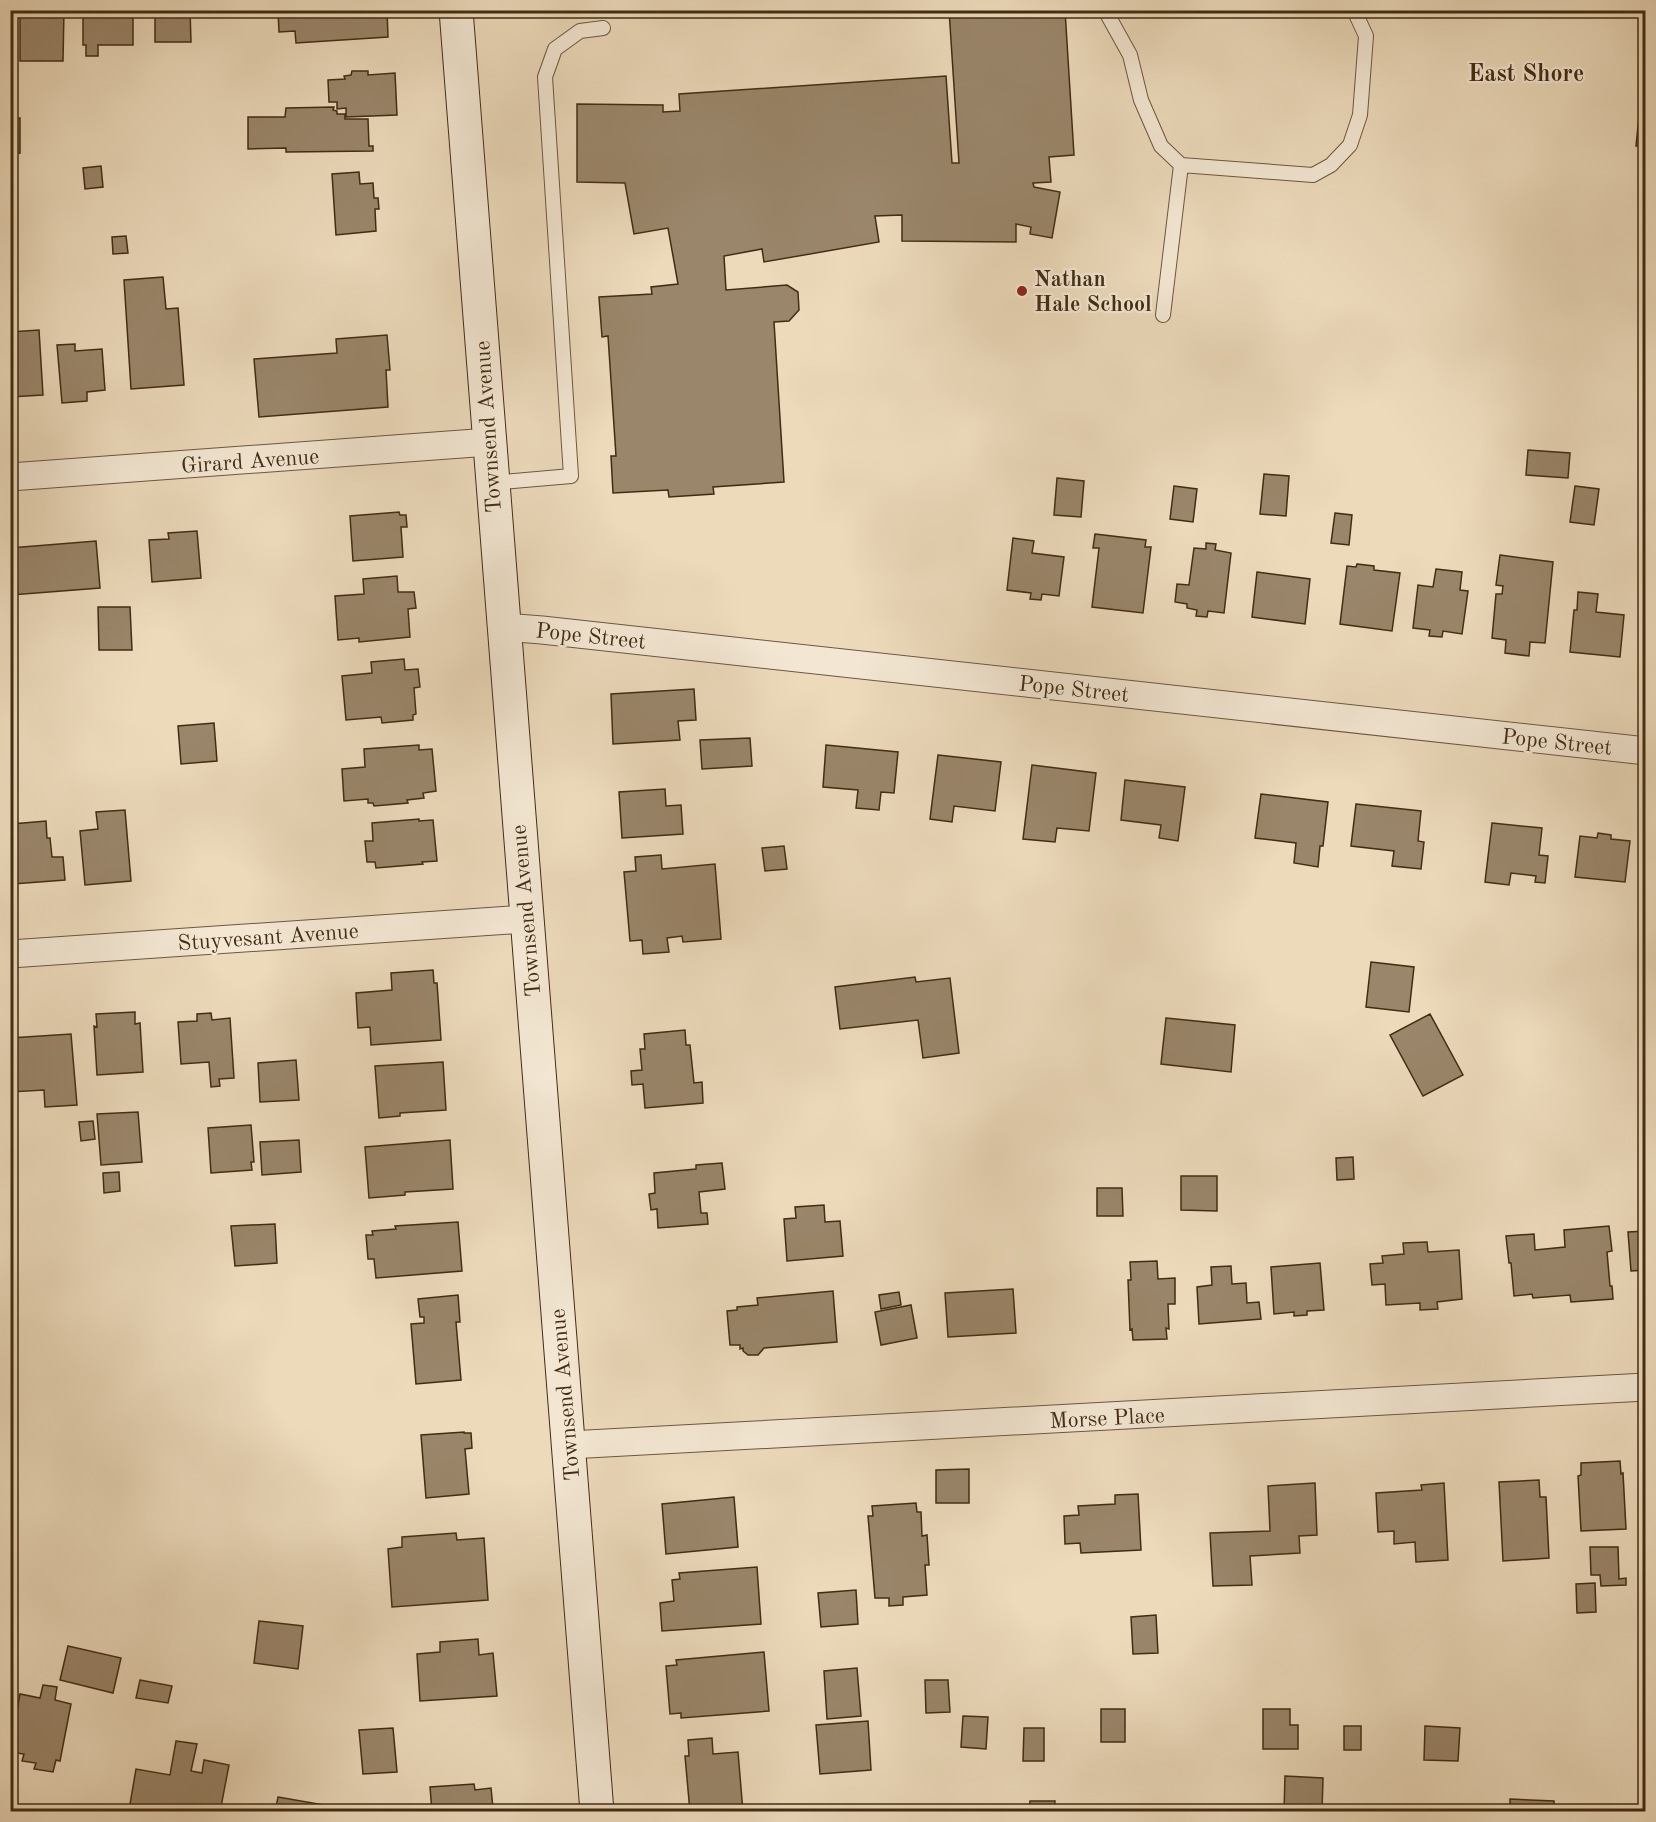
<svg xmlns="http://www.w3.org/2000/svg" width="1656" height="1822" font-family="'Old Standard TT',serif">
  <rect width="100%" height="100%" fill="#ecdabb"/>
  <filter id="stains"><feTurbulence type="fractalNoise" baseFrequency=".00333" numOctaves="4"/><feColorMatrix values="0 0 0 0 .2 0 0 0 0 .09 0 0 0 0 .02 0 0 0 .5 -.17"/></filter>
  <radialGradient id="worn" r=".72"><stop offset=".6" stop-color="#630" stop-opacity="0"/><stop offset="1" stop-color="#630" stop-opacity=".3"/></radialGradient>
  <path fill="#9a866b" stroke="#422c14" stroke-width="1.5" d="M20,10H64L63,61H20Z
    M83,10H133V45H98V56H86V45H83Z
    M155,10H190L191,42H155Z
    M278,10H387L388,37L296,43L295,31L279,32Z
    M949,10H1065L1074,155L1049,157L1051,182L1033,183L1034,187L1060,192L1052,238L1030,234L1031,227L1016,224V242L902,241V215L875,216L879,242L764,262L762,249L724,256L726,290L787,285L798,292L799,310L789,321L774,322L784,482L713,487L714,494L669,497L668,490L613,493L611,456H616L608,336L602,337L599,297L652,294L651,287L678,284L668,228L634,234L625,183L577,182V104L663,105V112L680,111L679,94L946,76L952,163H959Z
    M1646,47V146H1636Z
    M352,71H368V75L395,73L397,115L346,117V108L337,109V102H329L328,80L345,79L344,76L351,75Z
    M334,107L333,110L337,111V114H345V119H368L369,146H373V151L286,152V148L248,149V117H285L286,108Z
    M10,118H20V153L10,154Z
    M101,166L103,187L85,189L83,168Z
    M359,172L360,184L373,183L374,198H378L379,209H375L376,231L336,235L332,174Z
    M126,236L128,253L113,254L112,237Z
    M163,277L166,309L178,308L184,385L131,389L124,280Z
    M39,330L43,395L10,397V332Z
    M387,335L390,370H386L388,407L259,417L254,359L337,353L336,339Z
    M75,344V351L102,349L105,390L87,392V401L62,403L57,345Z
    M1528,450L1570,453L1568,478L1526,475Z
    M1264,474L1289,476L1286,516L1260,514Z
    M1057,478L1084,481L1081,517L1054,515Z
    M1174,486L1197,489L1193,522L1170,519Z
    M1575,486L1599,489L1594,525L1570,522Z
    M399,512L400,515H406L407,527H401L403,557L353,561L350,516Z
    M1335,513L1352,515L1349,545L1331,543Z
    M197,531L201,578L152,582L149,540L169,539L168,533Z
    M1095,534L1146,540L1145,547H1151L1143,613L1092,607L1099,548H1093Z
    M1013,538L1034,541L1032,553L1064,557L1059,596L1042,594L1041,600L1030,599L1031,593L1007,590Z
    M96,541L100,588L11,595L10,548Z
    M1206,543L1216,544L1215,550L1231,553L1224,613L1208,611L1207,617L1196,616L1197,610L1187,608V604L1175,602L1177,584L1189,585L1194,548L1206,549Z
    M1500,555L1553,562L1545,643L1530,642L1529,656L1505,653L1506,640L1492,638L1496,594H1502L1503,586L1496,585Z
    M1357,564L1374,566V570L1400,573L1392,631L1340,624L1347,566L1356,567Z
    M1436,569L1462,572L1460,590L1468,591L1462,634L1443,631L1442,637L1429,636L1430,630L1413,628L1418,585L1433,587Z
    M1257,572L1310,579L1305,624L1252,617Z
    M397,576L398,592H414L416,608L408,609L410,637L359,642V638L338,640L335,596L364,594L363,579Z
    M1578,592L1598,594L1596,612L1624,615L1620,657L1570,652L1574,610H1577Z
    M98,607H130L132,650H99Z
    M404,659L405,670L418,669L420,687L414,688L416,714L413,715V720L382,723L381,717L346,720L342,676L372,673L371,662Z
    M694,689L696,720L678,721L680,740L613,744L611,694Z
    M214,723L217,761L181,764L178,726Z
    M750,738L752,766L702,769L700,740Z
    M419,745V750L432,749L436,791L423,793L424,798L407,800L408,803L374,806L373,803H368V799L344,801L342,769L365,767L364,749Z
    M826,745L898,752L894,793L881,792L879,810L856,808L858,790L823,787Z
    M938,755L1001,762L995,811L954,806L952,822L930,819Z
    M1032,765L1096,773L1089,831L1057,828L1055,842L1023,839Z
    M1125,780L1185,787L1178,841L1159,838L1161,825L1121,820Z
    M665,789L666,806L681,805L683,834L622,838L619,792Z
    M1261,794L1328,802L1323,846H1320L1318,867L1294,863L1296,843L1255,838Z
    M1356,804L1421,811L1418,841L1424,842L1421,869L1392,866L1394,851L1351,846Z
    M125,810L131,881L85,885L80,831L98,829L96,812Z
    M419,819V821L433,820L437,861L422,862L423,864L376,868L375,862H367L365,841H373L372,823Z
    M46,821L47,838H50L52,857H63L65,880L13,884L10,846V841H13L12,824Z
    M1492,823L1542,828L1539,855L1548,856L1545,883L1535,882L1536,876L1511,873L1509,885L1485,882Z
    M1598,833L1611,835V839L1630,841L1625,882L1575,877L1580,836L1597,838Z
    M784,846L787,869L765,871L762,848Z
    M661,855L662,869L715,864L721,939L683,942L682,936L667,938L669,952L643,954L642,940L630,941L624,872L636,871L635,857Z
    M1371,962L1414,967L1409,1012L1366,1007Z
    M433,970L434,983H437L441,1040L371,1045L370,1027L358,1028L356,993L392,990L391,973Z
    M915,977L916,982L950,978L959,1053L923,1058L918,1020L840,1029L835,987Z
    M135,1012V1024L140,1023L143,1072L97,1075L94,1026L97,1027L96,1014Z
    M211,1013L212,1020L230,1018L234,1078L219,1079L220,1086L211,1087L209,1062L181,1064L178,1022L197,1021V1014Z
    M1430,1014L1463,1075L1423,1096L1390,1035Z
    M1166,1018L1235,1025L1231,1072L1161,1064Z
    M685,1030L686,1045H690L694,1083L702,1082L703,1103L645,1108L643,1084L632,1085L631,1071L642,1070L640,1049H645L644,1034Z
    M71,1034L77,1105L45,1107L44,1090L10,1092V1038Z
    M1642,1056H1646V1083H1643Z
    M296,1060L299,1100L260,1102L258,1063Z
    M443,1062L446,1110L400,1113V1116L379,1118L375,1066Z
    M138,1112L142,1162L101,1165L97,1114Z
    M93,1121L95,1139L81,1141L79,1122Z
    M251,1125L254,1162H251L252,1170L211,1173L208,1128Z
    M299,1140L301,1172L262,1175L260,1142Z
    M450,1140L453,1189L405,1192V1195L369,1198L365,1147Z
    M1353,1157L1354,1179L1337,1180L1336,1158Z
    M722,1163L725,1189L699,1192L701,1213H707L708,1224L658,1228L657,1209L651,1210L649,1194L655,1193L654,1173L696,1169V1165Z
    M119,1172L120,1191L104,1193L103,1173Z
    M1181,1176H1217V1211L1181,1210Z
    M1097,1188H1122L1123,1216H1097Z
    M824,1205L825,1222L840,1221L843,1256L787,1261L784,1219L796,1218L795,1207Z
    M458,1222L462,1271L376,1278L374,1259H368L366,1235H373L372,1231L396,1229L395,1226Z
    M275,1224L277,1263L235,1266L231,1226Z
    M1609,1226L1612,1251L1607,1252L1610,1286H1612L1613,1299L1571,1302L1570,1295L1533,1298L1532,1294L1514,1296L1511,1263H1509L1506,1236L1534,1234L1535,1250L1565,1247L1564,1230Z
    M1646,1231V1270L1631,1271L1628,1232Z
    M1427,1242L1428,1252L1459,1250L1462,1299L1437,1302L1438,1309L1420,1310V1303L1386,1305L1385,1284L1372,1285L1370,1264L1383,1263L1382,1256L1404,1254L1403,1243Z
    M1157,1261L1158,1279L1175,1278V1304H1168L1169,1329L1166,1328L1167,1339L1133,1340L1132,1329L1130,1330L1128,1280H1131L1130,1262Z
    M1320,1263L1324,1310L1307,1311V1315L1294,1316V1312L1274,1314L1271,1267Z
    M1231,1266L1232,1284L1246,1283L1247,1303L1259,1302L1261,1319L1199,1324L1197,1287L1212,1285L1211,1267Z
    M1013,1289L1016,1333L948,1337L945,1293Z
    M833,1291L837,1342L764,1348L758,1355H748L743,1351V1348L740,1349V1345H730L727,1311L737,1310V1307L758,1305L757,1298Z
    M899,1292L901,1305L881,1309L879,1295Z
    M458,1295L460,1322H456L461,1380L416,1384L411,1324L424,1323V1317H420L418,1299Z
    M911,1305L917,1338L881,1345L875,1312Z
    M464,1432V1433H471L472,1448L465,1449L469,1494L426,1498L421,1435Z
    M1620,1461L1621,1474L1623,1473L1626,1529L1581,1531L1578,1476L1581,1475V1463Z
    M969,1469V1503H936V1470Z
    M1539,1480L1540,1497H1546L1549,1558L1503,1561L1499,1482Z
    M1315,1483L1317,1535L1299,1536L1300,1553L1250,1556L1252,1585L1213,1586L1210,1533L1270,1531L1268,1486Z
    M1444,1483L1448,1560L1416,1562L1415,1542L1394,1544V1531L1378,1532L1376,1493L1422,1490L1421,1485Z
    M1138,1494L1141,1550L1081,1553L1080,1543L1065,1544L1064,1516L1079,1515L1078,1506L1115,1504V1495Z
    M734,1497L738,1547L666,1554L662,1504Z
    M916,1503L917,1512H921L922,1536L927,1535L929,1565H925L927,1595L903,1597V1605L889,1606V1598H875L868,1516H873L872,1506Z
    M456,1533L457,1540L484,1538L488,1600L392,1607L388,1549L402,1547V1537Z
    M1590,1547H1618L1619,1579L1626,1578V1585L1601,1586L1600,1575H1591Z
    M757,1567L761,1624L662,1631L660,1603L674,1601L672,1580L680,1579L679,1573Z
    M1595,1583L1596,1612L1577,1613L1576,1584Z
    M856,1590L858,1624L821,1627L818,1593Z
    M1156,1615L1158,1653L1133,1654L1131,1617Z
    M259,1621L303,1626L298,1669L254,1663Z
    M478,1639L479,1655L493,1653L497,1696L420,1701L417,1654L440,1652V1642Z
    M68,1646L121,1658L113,1693L60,1680Z
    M764,1652L769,1711L681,1718V1713L670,1714L666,1666L677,1665L676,1660Z
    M857,1668L861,1716L827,1719L824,1671Z
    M140,1680L172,1686L168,1703L136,1698Z
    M925,1680H948L950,1712L926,1713Z
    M43,1685L57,1687L55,1700L71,1704L60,1761L56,1760L53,1772L34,1769L36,1763L22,1761L24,1754L10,1752V1721L15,1722L20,1694L40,1698Z
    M1101,1709H1125V1742H1101Z
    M1263,1709H1290V1725H1298V1749H1263Z
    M963,1716L988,1717L986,1749L961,1747Z
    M868,1721L871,1770L820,1774L816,1725Z
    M1344,1726H1361V1750H1344Z
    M1425,1726L1460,1728L1458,1761L1424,1760Z
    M393,1728L397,1772L363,1774L359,1730Z
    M1024,1728H1044V1761H1023Z
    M712,1738L713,1754L738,1752L743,1812H690L685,1756H689L688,1740Z
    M176,1741L197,1744L191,1771L202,1773L204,1760L229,1765L220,1812L129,1810L136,1769L170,1775Z
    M1285,1776L1323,1778L1322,1812H1284Z
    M474,1784L475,1790L491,1788L493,1808L499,1807L500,1812H432L430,1787Z
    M278,1797L336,1807L335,1812H275Z
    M1510,1799L1554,1801V1812H1510Z
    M1030,1801H1055L1054,1812H1029Z
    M951,1807H976V1812H951Z"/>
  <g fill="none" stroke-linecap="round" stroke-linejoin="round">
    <defs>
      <path id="service" d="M1105,10L1130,55L1141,100L1161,146L1181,165L1163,315
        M1181,165L1313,175L1331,165L1350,145L1360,115L1366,36L1354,10
        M492,483L571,476L545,77L555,49L580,31L603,28"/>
      <path id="minor" d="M10,477L489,442
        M503,627L542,630L1646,751
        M10,954L526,919
        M569,1445L1646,1387"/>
      <path id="secondary" d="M456,10L597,1812"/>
    </defs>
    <use href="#service" stroke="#6c583e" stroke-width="16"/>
    <use href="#minor" stroke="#6c583e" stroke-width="29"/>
    <use href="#secondary" stroke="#422c14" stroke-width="35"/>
    <use href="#service" stroke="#f3e7d3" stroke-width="14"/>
    <use href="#minor" stroke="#f3e7d3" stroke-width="27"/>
    <use href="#secondary" stroke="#f3e7d3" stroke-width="33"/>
  </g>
  <circle fill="#8f2418" stroke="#f3e7d3" stroke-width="2" cx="1022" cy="291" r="6"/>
  <g text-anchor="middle" stroke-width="4.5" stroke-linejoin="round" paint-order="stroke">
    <g font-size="22" font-weight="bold" fill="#422c14" stroke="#f3e7d3" text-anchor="start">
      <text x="1034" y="286">Nathan<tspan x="1034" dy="25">Hale School</tspan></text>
    </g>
    <g font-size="22" fill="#422c14" stroke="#f3e7d3">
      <text transform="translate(487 427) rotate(-94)" y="8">Townsend Avenue</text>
      <text transform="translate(250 460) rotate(-4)" y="8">Girard Avenue</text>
      <text transform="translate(591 635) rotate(6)" y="8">Pope Street</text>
      <text transform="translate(1074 688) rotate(6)" y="8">Pope Street</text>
      <text transform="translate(1557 741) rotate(6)" y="8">Pope Street</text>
      <text transform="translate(525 911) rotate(-95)" y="8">Townsend Avenue</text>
      <text transform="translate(268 936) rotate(-4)" y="8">Stuyvesant Avenue</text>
      <text transform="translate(564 1395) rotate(-95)" y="8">Townsend Avenue</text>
      <text transform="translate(1107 1417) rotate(-3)" y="8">Morse Place</text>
    </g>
    <g font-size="24" font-weight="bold" fill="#422c14" stroke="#f3e7d3">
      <text x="1526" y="81">East Shore</text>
    </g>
  </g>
  <rect width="1656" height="1822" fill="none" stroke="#ecdabb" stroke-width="36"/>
  <rect x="12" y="12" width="1632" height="1798" fill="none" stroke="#422c14" stroke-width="3"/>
  <rect x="18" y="18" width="1620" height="1786" fill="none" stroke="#422c14" stroke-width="1.5"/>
  <rect width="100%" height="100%" filter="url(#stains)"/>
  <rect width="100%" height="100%" fill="url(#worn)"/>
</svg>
